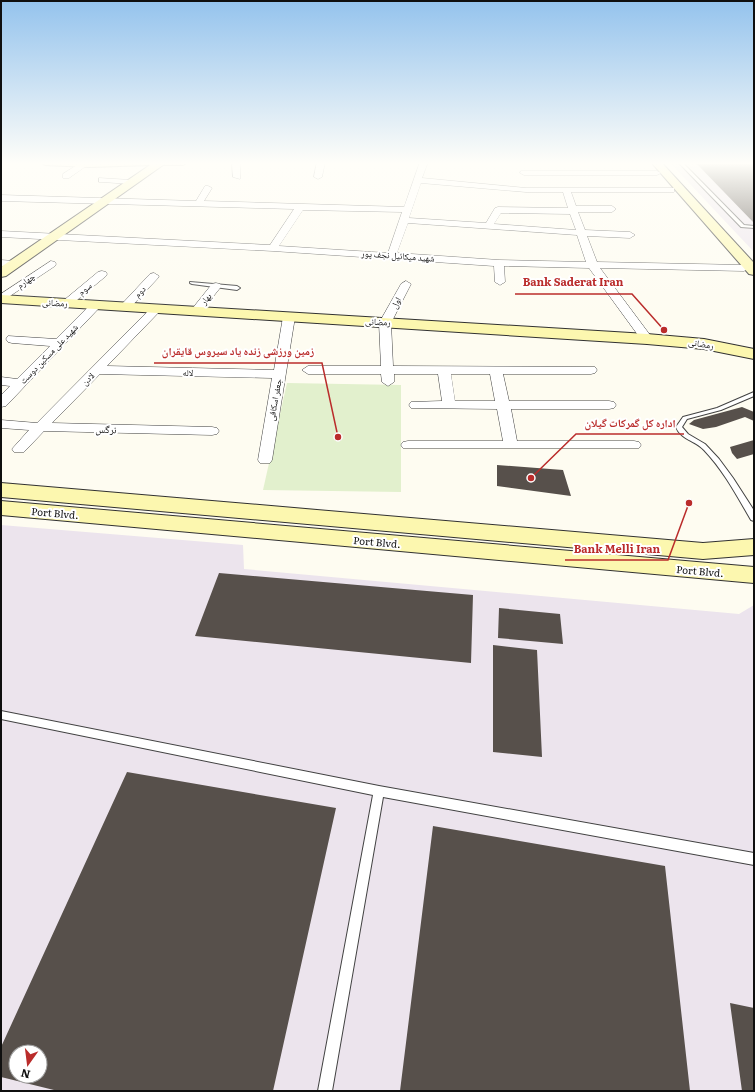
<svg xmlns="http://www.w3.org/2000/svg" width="755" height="1092" font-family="Literata,'Noto Naskh Arabic',serif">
  <rect width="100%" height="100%" fill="#fefcf1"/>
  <path fill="#ece4ed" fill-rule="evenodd" d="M669,162H754V252L674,167Z
    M1,525L243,545L244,569L739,614L754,605V1091H1ZM16,1052H40V1076H16Z"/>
  <path fill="#e2f0cd" d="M287,383L401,385V492L263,490Z"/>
  <path fill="#57504b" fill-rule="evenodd" d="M695,162H751L754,164V223Z
    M742,407L754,412V421L745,417L716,427L703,429L689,424L694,420Z
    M754,440V454L737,459L732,453L730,447Z
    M497,465L563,470L571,496L497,486Z
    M219,573L473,595L471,663L195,636Z
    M499,608L560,614L563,644L498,638Z
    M493,645L537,650L542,757L493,752Z
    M127,772L336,808L273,1091H58L1,1077V1047ZM16,1052H40V1076H16Z
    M433,826L665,866L690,1091H400Z
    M730,1003L754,1008V1091H742Z"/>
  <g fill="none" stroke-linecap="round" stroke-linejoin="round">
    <defs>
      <path id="lane" d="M678,162H682L744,225L754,226V228L741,227Z
        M190,282L237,286L240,288L237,290L192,284L190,283Z
        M754,392V396L721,410L687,419L682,427L688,434L705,444L719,459L733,478L753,509L754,521L751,520C737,496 724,471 704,450C696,441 680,439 676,427L683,417L717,408Z
        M1,711L379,786L754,853V865L383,797L332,1091H318L373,795L1,719Z"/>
      <path id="street" d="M82,162L89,164L69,178H63V174Z
        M232,162H240V179L233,177Z
        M317,162H325L322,177L318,179L314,177Z
        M420,162H428L422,178L526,188H674V192H571L576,206H612L616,209L612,212H578L585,230L630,232L635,235L630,238L587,236L597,262L744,265L749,268L744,271L600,268L653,339L647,343L643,342L589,268L504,266L505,282L500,285L495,282L494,266L273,251L1,237V231L270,245L294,209L1,201V195L196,201L205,186H208L212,188L204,201L404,207ZM421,183L526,192H563L568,208L498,207L495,208L486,223L409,218ZM303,210L402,212L388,253L279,246ZM501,213L570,214L576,230L494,224ZM408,223L577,235L586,262L499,260L397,253Z
        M521,171H657L661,173L657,175H524L520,173Z
        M99,178L131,180L135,182L131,184L102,182H99Z
        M1,260L14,261L19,264L14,267L1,266Z
        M51,261L55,262L56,264L55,266L1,302V294Z
        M102,271L106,272L107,274L106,276L71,305H63L61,303L63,301L98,272Z
        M154,273L159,276L158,278L129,309H121L119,307L121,305L150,274Z
        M406,281L411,284L391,323L393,366L595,367L597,370L595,373L591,374H503L509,401H609L614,402L616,405L614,408L609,409H511L517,441H634L639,442L641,445L639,448H403L401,445L403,442L408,441H503L497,409L411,408L409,405L411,402L442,401L438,374H394V382L388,386L382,382L381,374H308L302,370L308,366H381L379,323L401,284ZM451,374H490L495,401H455Z
        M216,283L220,284L221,286L220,288L200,313H192L190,311L192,309L212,284Z
        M96,302L100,303L102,305L100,307L6,406L1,407V395L10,386L1,385V377L17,379L50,346L12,343L8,342L6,339L8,336L56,339L92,303Z
        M156,306L162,309L160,311L107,366L274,370L283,317L285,315H293L295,317L272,460L270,463H260L258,460L272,378L100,374L52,423L212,427L217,428L219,431L217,434L212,435L44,431L24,452H14L12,449L29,430L1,428V420L37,423L152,307Z"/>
      <path id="secondary" d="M40,162H188L183,165H163L6,276L1,277V267L150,165L89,167L45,165Z
        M651,162H661L754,263V275L749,274Z
        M1,295L647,334L704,339L754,349V359L704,349L647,344L1,303Z
        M1,483L703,543L754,539V555L703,559L1,497Z
        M1,501L754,567V583L1,515Z"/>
    </defs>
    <use href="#lane" stroke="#424242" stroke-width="2"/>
    <use href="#street" stroke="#424242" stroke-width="1"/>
    <use href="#secondary" stroke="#313131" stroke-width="2"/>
    <use href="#lane" fill="#fff" fill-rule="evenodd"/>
    <use href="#street" fill="#fff" fill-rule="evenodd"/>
    <use href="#secondary" fill="#fcf7af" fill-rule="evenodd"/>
  </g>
  <linearGradient id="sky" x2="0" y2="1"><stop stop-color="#94c3ed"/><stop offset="0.52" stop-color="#fffef9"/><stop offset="1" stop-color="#fffef9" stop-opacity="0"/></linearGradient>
  <rect width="755" height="314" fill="url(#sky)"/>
  <g text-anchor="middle" stroke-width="4" stroke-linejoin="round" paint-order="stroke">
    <g font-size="9" fill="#0f0f0f" stroke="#fff">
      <text transform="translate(398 256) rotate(4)" y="3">شهید میکائیل نجف پور</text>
      <text transform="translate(26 281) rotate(-35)" y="3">چهارم</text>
      <text transform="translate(85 289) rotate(-40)" y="3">سوم</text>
      <text transform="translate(140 292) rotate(-47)" y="3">دوم</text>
      <text transform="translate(206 299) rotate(-51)" y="3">بهار</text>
      <text transform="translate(55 303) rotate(3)" y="3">رمضانی</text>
      <text transform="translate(396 303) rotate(-62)" y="3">اول</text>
      <text transform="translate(378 322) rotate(3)" y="3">رمضانی</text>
      <text transform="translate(701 344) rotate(9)" y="3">رمضانی</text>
      <text transform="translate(49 354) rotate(-46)" y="3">شهید علی مسکین دوست</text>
      <text transform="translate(188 373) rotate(2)" y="3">لاله</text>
      <text transform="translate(88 379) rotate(-45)" y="3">لادن</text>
      <text transform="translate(275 400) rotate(-80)" y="3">جعفر اسکافی</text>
    </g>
    <g font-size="10" fill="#0f0f0f" stroke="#fff">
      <text transform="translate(106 429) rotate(1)" y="4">نرگس</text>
      <text transform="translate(55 513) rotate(5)" y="4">Port Blvd.</text>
      <text transform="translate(377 542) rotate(5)" y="4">Port Blvd.</text>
      <text transform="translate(700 571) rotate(5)" y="4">Port Blvd.</text>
    </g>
  </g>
  <path fill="none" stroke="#ba2c2b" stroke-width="1.5" d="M664 330L632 294H515M338 437L322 363H154M531 478L576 434H684M689 503L668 560H565"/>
  <g fill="#ba2c2b" stroke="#fff" stroke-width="1.5">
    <circle cx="664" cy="330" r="4"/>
    <circle cx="338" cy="437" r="4"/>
    <circle cx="531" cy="478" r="4"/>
    <circle cx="689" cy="503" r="4"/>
  </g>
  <g font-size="11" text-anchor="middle" font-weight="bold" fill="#ba2c2b" stroke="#fff" stroke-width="4" stroke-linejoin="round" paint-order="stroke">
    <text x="573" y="286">Bank Saderat Iran</text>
    <text x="238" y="355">زمین ورزشی زنده یاد سیروس قایقران</text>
    <text x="630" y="427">اداره کل گمرکات گیلان</text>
    <text x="617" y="553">Bank Melli Iran</text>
  </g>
  <rect width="755" height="1092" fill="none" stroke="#0f0f0f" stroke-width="4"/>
  <g transform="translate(28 1064) rotate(194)"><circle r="19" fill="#ffffff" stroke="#9f9f9f"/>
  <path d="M0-3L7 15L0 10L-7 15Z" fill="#ba2c2b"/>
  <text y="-6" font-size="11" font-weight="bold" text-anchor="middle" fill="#0f0f0f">N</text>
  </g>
</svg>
